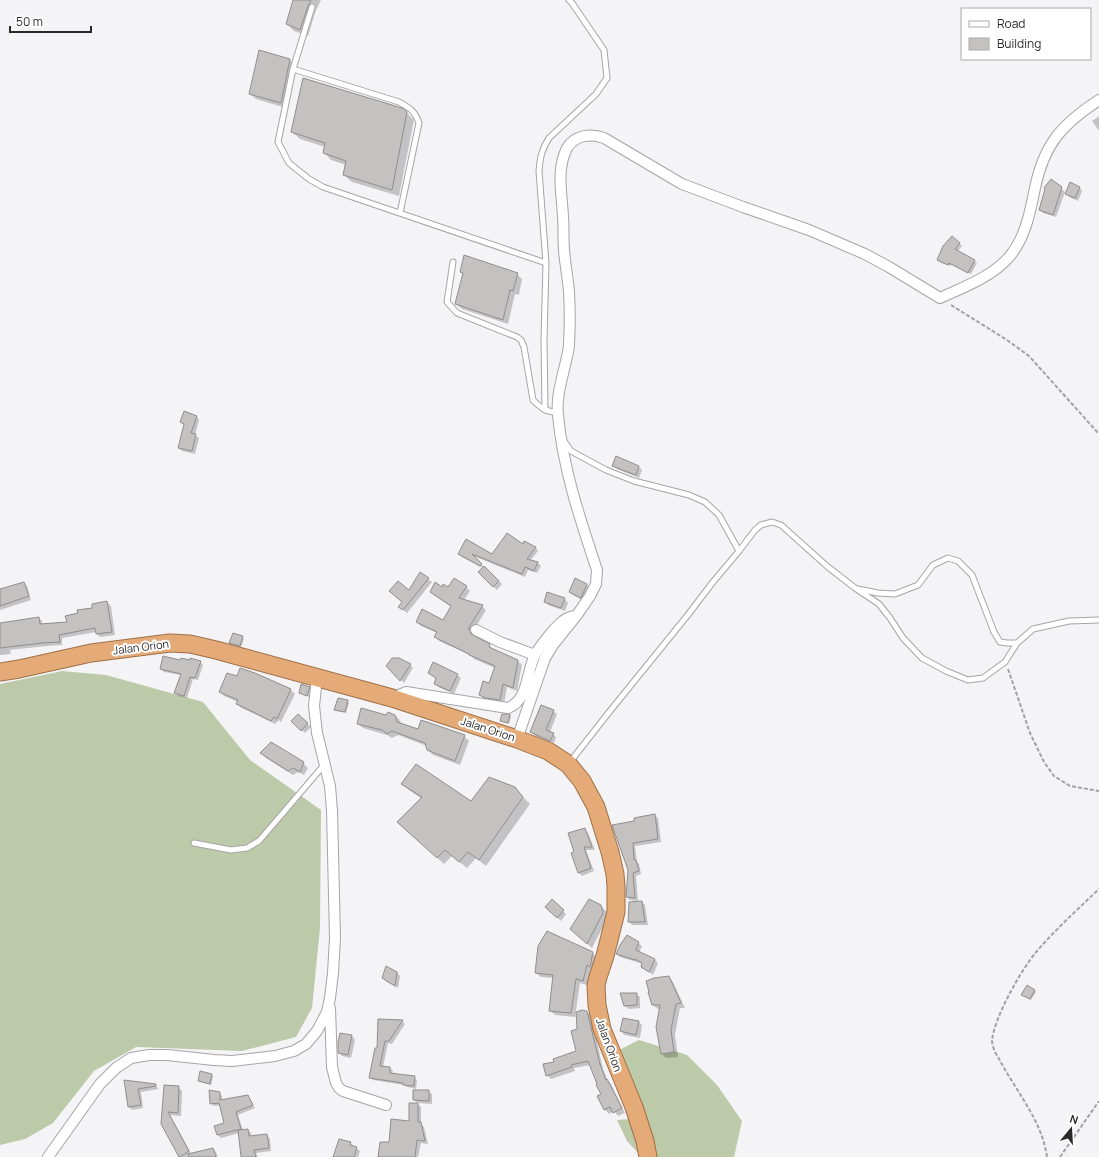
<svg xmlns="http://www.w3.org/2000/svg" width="1099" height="1157" font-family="Manrope,sans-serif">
  <rect width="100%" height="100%" fill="#f4f4f7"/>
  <path fill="#bdcaa9" d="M62,671L106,675L203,702L250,760L321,810L320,928L312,1008L296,1037L242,1051L136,1047L94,1071L53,1123L25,1139L0,1145V684Z
    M639,1040L687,1055L717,1085L742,1121L734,1157H642L627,1141L617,1120L641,1118L617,1051Z"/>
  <path fill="#0003" d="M294,0H321L315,13L308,36L294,31L287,24Z
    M290,60L295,65L286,108L256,99L250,94Z
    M406,112L414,120L399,196L352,182L344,175L346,165L331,160L324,152L325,147L300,139L292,132Z
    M1099,116V131L1092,121Z
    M1079,187L1082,191L1078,201L1069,197L1065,192L1056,217L1043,213L1040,210L1061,188L1066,193Z
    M952,237L962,246L957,252L974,261L977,263L971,274L951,264V266L941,263L939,260Z
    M461,272L517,274L522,279L519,295L515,294L508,324L462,309L456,304L464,275Z
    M196,416L199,420L195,435L199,438L195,454L182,451L179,448L185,425L181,422Z
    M617,458L639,467L642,470L639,478L617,469L614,466Z
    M466,541L492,555L523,546L525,543L536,548L538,551L530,561L538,563L541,566L537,573L528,570L525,577L471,555L502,584L497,590L479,572L483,568L462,557L459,554Z
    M420,574L432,582L407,613L400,607Z
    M576,580L587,585L590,588L584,601L573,595L570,592Z
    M24,583L27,586L31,600L0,610V590Z
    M466,587L470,591L464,600L482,606L486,610L472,633L474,637L489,645L493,649L518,661L522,665L517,691L507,687L504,704L491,702L484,699L480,695L490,684L495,668L474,659L472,656L439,641L435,636L437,633L421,626L417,622L444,621L452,607L435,596L431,592L442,588Z
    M548,593L565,599L568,603L565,611L548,605L545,601Z
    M107,602L111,606L115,635L100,637L97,634L96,632L62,638V645L46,646L10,650L11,654L0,655V624L39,618L42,621V625L68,623L93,609Z
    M242,637L244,639L241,647L232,644L230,643Z
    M181,662H200L203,665L198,680L193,679L187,698L178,696L176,693L181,675L164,672L161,669Z
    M410,665L413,668L404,683L388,666Z
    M429,673L457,675L461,678L454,694L438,687L435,683L437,678Z
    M309,688L310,689L309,697L300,693Z
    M291,690L295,694L281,722L279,720L275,724L246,710L241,708L237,704L238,702L224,696L220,692Z
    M348,701L349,703L346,713L337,711L335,710Z
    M553,711L557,714L550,732L553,734L556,737L554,743L535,736L531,732Z
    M298,715L311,727L305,733L292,721Z
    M395,715L400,720L401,724L419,731L464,736L469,741L460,765L433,755L428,750L427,746L398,735L392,738L387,735L363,728L358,724Z
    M510,715L511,716L509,724L501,721Z
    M261,753L303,763L308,768L304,775L298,772L293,775L266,758Z
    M403,784L471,802L521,795L530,804L486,866L476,858L467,868L452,856L444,864L405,829L422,799L409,790Z
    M654,815L658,818L661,842L635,846L637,862L639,864L641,874L636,876L638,901L630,900L627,897L629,870L635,822Z
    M585,829L588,833L595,850H586L594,871L582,876L578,872L576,852Z
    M642,902L645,905L648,925H632L629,921Z
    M601,906L606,911L607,919L592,948L576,934Z
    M549,910L563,911L566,914L561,921Z
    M638,943L642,946L639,953L654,959L658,963L653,975L642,967L643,964L620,957L617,954Z
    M592,953L597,957L595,970L591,969L587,985L580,983L575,1017L555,1015L550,1011L554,978L541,977L536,973Z
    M397,972L400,976L398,988L387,982L383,978Z
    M669,977L673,982L685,1008H680L675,1035L678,1057L666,1058L662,1054L660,1009H658L653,1005Z
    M1035,991L1036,992L1031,1000L1024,996Z
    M636,994L640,997V1008L629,1009L625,1006Z
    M587,1012L591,1016L603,1069L608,1081L611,1084L625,1113L618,1116L614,1111L609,1114L605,1110L598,1096L602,1094L590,1065L574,1068L575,1071L551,1079L547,1075L555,1062L577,1052L579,1030Z
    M379,1020L402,1021L405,1024L392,1044L388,1043L383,1067L390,1068L393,1071L392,1074L414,1077L417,1080L416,1089L407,1087L404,1085L373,1080L370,1077L378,1049Z
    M639,1022L642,1025L640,1038L624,1035L621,1031Z
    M341,1034L352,1036L355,1040L351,1058L342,1056L339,1052Z
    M212,1075L213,1076L211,1085L201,1082L199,1081Z
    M125,1081L155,1085L158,1088V1089L141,1092L143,1108L132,1110L129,1107Z
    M178,1087L182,1091L181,1116L170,1115L192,1155L189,1157H180L162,1123Z
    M428,1091L432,1094V1104L418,1103L414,1100Z
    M219,1093L222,1096V1100L248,1096L250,1099L255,1108L238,1115L243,1131L248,1130L251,1133V1137L267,1135L270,1139L271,1151L256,1153L258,1157H242L239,1133L221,1138L218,1135L216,1126L225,1124L221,1105L214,1106L211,1103Z
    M417,1104L421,1107V1124L424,1127L428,1144L421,1143L418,1157H379L390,1143L410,1122Z
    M350,1143L360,1151L358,1157H339Z
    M213,1149L216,1152L218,1157H199Z"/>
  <path fill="#c4c1c1" stroke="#908d8d" d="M293,0H311L308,6L300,30L286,24Z
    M259,50L290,59L281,103L249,94Z
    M303,78L402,108L407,112L392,190L343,175L346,161L323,153L325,143L291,132Z
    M1051,179L1062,187L1053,215L1039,210L1045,189L1044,188Z
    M1070,182L1080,187L1075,198L1065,194Z
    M952,236L960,243L955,249L975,260L968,273L949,263L948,265L937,260L943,246Z
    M464,255L518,273L513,291L510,290L503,320L455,304L463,273L460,272Z
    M184,411L197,416L191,433L196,434L192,451L178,448L184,424L180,422Z
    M616,456L639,466L636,475L612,466Z
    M507,533L523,544L524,541L536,547L527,559L538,562L534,571L525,567L522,574L472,554L482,564L480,566L458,554L466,539L492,554Z
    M484,566L499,581L493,587L478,572Z
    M420,572L429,578L403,610L398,607L402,602L389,591L398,581L409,590Z
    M454,578L467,586L459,598L483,605L468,629L470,630L471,634L490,644L489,647L518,660L513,688L503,684L500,700L486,698L479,695L483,681L489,683L495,666L469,655V654L434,637L437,632L416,622L422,609L443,620L451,606L430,592L435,582L442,587L443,584L448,587Z
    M575,578L587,584L581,598L569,592Z
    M24,582L29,596L0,606V589Z
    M547,592L565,598L561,608L544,602Z
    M107,601L112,632L96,634L95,628L59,635L60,642L42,643L0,648V623L39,617L40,624L67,622L65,616L78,613L77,610L92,608V604Z
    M233,633L243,636L240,646L229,643Z
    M163,656L180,660L181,658L190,660V658L201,661L195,678L190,677L184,696L174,693L181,674L160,669Z
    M392,658H399L411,664L400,681L386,666Z
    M433,662L458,674L450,691L434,684L436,678L428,673Z
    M240,668L255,673L291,689L277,719L274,717L271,721L241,706L236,704L238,700L219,692L227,673L237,676Z
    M301,684L310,687L307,696L299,693Z
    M338,698L348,700L345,712L334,710Z
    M541,705L554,710L546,730L554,733L550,741L530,732Z
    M361,708L386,715L388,712L395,715L397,722L418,729L421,720L465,735L455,761L427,750L425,743L392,731L387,734L382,730L357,724Z
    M298,714L308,723L301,731L291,721Z
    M502,714H510L508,723L500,721Z
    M271,742L304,762L300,772L293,768L288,771L260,753Z
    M416,764L471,801L489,777L515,787L523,797L479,860L468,852L459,862L445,850L437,858L397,822L422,797L401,784Z
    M655,814L658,839L633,843L634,860H636L639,871L633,873L635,898L626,897L628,870L612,825L634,821V818Z
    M585,828L592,847H584L591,868L578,873L571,853L574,852L568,833Z
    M552,899L564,910L557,918L545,907Z
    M589,899L601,905L603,913L587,944L570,929Z
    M642,901L645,922H628L629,902Z
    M547,931L593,952L590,967L587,965L583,981L576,979L571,1013L549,1011L553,975L535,973L538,946Z
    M627,935L639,942L636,950L655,959L649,972L641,967L642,963L635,959V960L616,954L620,945Z
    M386,966L397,972L395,986L382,978Z
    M669,976L681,1003L676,1004L671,1030L674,1052L661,1054L656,1027L660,1005H652L648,992H649L646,981L654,978Z
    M1027,985L1035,990L1030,999L1021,995Z
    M620,993H637V1005L624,1006Z
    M582,1010L587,1011L600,1064L606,1080L607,1079L622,1108L613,1113L610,1107L604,1110L597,1096L601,1094L596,1085L597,1084L588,1061L571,1065L572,1067L546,1076L543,1064L554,1062L553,1059L576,1051L571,1031L577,1029L576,1012Z
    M623,1018L639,1021L636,1035L620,1031Z
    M378,1019L403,1020L389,1041H385L380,1066L390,1067V1073L415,1076L414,1086L403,1085V1083L369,1078L375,1048H377Z
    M340,1033L352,1035L348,1055L338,1053V1043Z
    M200,1071L212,1074L210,1084L198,1081Z
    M124,1080L156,1084V1086L138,1089L141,1105L128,1107Z
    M164,1085L179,1086L178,1113L168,1112L189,1151L180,1157H179L161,1124Z
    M209,1090L220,1092V1100L248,1095L253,1105L236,1112L241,1129L217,1135L214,1126L224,1123L219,1103L210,1104Z
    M413,1090H429V1101L413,1100Z
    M409,1103H418V1122H421L425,1141L417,1140L415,1157H378L380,1142H389L391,1119L409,1121Z
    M248,1129L249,1136L267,1134L269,1148L254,1150L256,1157H241L238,1130Z
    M339,1139L351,1142L350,1145L357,1147L354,1157H333Z
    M213,1148L216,1157H189L188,1154Z"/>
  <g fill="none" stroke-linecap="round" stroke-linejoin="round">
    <defs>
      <path id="service" d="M312,7L293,69L278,142L289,163L309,179L323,187L546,263
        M293,69L399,102C410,108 415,111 419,123L400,213
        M453,262L447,302L457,313L517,337L521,340L524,347L533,400L537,404L545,410
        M557,413L545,410L544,340L546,263L539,171C540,157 542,149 549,138L596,94L607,78L604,50L572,3L569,0
        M564,441L571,451L606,470L634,481L689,495L705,502L719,515L739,551
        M858,589L878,593L895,594L918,585L933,565L948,558L958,561L972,575L994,632L1000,642L1007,643H1017
        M570,762L610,711L687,616L713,582L739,551L755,530L761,525L772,522L781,525L828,567L855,588L879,604L890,618L903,638L922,658L946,671L968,680L983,678L1005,662L1017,643L1033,629L1069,621L1099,620
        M194,843L231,850L247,848L259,841L324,765"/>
      <path id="minor" d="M476,630L500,642L535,655
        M392,698L406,692L508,708C529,700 526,672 535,655C540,646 555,627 563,621C566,618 570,617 574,616
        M517,739L545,658L553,645L577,615L590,596L596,584L597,570C580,519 563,469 558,415C556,397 562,379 566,361C567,356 569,350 569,344C570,327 570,309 569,292C568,278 565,264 564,250C563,239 564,228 563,217C562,194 556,170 567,148C575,135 591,133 604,138L682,184L743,207L809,230L865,254L889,267L940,298C964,287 992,277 1010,256C1026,236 1030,212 1035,188C1044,144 1062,124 1099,100
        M330,1008L332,1067L336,1083L339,1088L343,1091L386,1105
        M48,1157L100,1084L116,1068L131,1058L149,1055H167L214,1060L232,1061L275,1056L294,1051L306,1044L317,1031L327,1012L330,998L333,973L335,938L332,811L330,786L317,733L314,706L317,678"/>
      <path id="trunk" d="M0,672L19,669L91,653L170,643L190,644L216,650L392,698L517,739L548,751L568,764L582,781L596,807L610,852L615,874L616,886V912L605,956L598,977L596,985L597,1005L602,1029L634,1107L645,1141L648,1157"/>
    </defs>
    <use href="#service" stroke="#a5a5a7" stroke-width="7"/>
    <use href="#minor" stroke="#a5a5a7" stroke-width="12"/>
    <use href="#trunk" stroke="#9f6f46" stroke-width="19"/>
    <path stroke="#a2a2a4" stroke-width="2" stroke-dasharray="4 2" stroke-linecap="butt" d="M951,305L1007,340L1029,356L1099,434
      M1008,669L1030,733L1044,762L1054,776L1070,786L1099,791
      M1047,1157C1042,1120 1015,1090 998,1057C995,1053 992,1045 992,1040C995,1016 1021,970 1037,951C1056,929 1078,909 1099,889
      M1060,1157L1099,1101"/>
    <use href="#service" stroke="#fff" stroke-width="5"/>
    <use href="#minor" stroke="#fff" stroke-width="10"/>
    <use href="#trunk" stroke="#e4aa77" stroke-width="17"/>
  </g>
  <g text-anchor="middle" stroke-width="4" stroke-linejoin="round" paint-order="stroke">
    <g font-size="11" fill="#29292a" stroke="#fff">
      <text transform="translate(141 647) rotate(-7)" y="4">Jalan Orion</text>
      <text transform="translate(488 729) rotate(18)" y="4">Jalan Orion</text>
      <text transform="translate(609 1045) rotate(70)" y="4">Jalan Orion</text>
    </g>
  </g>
  <rect x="961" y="8" width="130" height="52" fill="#ffffff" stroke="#a9a9aa"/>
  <rect x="969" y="21" width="20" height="6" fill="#ffffff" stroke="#a9a9aa"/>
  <text x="997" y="28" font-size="12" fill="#29292a">Road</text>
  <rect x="969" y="38" width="20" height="12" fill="#c4c1c1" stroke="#a9a9aa"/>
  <text x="997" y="48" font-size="12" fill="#29292a">Building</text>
  <g transform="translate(1071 1129) rotate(18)" stroke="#ffffff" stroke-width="3" paint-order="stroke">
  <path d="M0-3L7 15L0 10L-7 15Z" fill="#29292a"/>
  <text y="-6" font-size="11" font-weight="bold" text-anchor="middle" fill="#29292a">N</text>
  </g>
  <path d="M10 26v6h81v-6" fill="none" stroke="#29292a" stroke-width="2"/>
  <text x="16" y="26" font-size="12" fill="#29292a" stroke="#ffffff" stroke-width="3" paint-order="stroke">50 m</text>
</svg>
